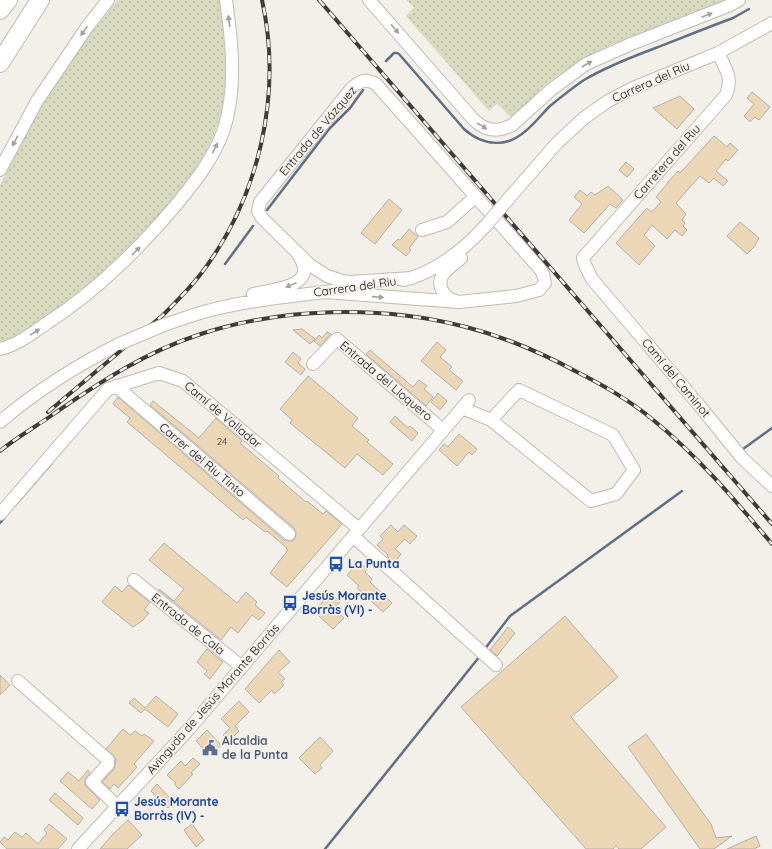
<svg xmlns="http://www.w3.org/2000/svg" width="772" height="849" font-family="Quicksand,sans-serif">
  <defs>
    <pattern id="grass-dots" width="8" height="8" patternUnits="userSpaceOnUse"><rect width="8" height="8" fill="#d8dabf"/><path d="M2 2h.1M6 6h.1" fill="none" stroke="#b8baa3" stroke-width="1.8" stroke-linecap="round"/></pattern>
  </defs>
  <rect width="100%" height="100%" fill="#f3efe9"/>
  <path fill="url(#grass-dots)" d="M117,0H219C225,36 230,85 219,120C209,154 188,181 166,207C134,245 99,277 59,307C41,320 22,335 0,342V185L35,118L57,81L89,36Z
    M406,0H726L714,6L610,45L577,62L546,84L512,118L497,104L489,111L406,16L414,7Z"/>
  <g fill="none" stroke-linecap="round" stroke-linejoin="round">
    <path stroke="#626f83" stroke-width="2.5" d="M386,61L394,53H397L399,54L464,129C476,140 492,146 509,141C526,135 538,118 550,106C561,97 572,88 584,80C606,67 629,58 653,49C679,39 706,28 733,18L749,9
      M267,210L330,128L350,108L363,90
      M225,264L253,226
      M743,449L772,428
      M16,504L51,464
      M0,523L5,517
      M484,650L510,616L682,491
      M325,849L480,656"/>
  </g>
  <path fill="#ebd6b6" stroke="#b4b0aa" d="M752,92L770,107L759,120L755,117L750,122L744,116L754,104L747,98Z
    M680,96L694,109L677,129L653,108Z
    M714,136L727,147L730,143L738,150L728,161L726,159L716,171L728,181L723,186L714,178L709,183L700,176L676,203L686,214L682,220L685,223L683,226L687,230L682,236L675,230L667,239L652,225L644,235L655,246L639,265L616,243L647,208L652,212L661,202L656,197L667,184V183L678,171L680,173Z
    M626,162L634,169L627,177L619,170Z
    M608,186L623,200L616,208L610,204L584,233L569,220L582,204L574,197L580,190L587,196L591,192L595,195Z
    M389,199L402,210L375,244L361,233Z
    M740,222L759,238L754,247L747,254L727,236Z
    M409,229L418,237L409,248L411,250L406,256L392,245L398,239L400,240Z
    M302,329L315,339L310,344L293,330Z
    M327,332L331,334L320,346L314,341L319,335L322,338Z
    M437,342L446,350L440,357L452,367L449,370L463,381L456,390L421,361Z
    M370,350L413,387L419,380L427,386L424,389L433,397L426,406L366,354Z
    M293,352L301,359L298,363L305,369L301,375L285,362Z
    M308,376L358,418L352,426L369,440L367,442L393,464L383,475L357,454L345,468L290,423L292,420L280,409Z
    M438,393L447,401L440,410L431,402Z
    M118,397L284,540L291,541L295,539L296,532L294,528L150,405L153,401L199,438L216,418L242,441L240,443L279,476L278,478L306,502L307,501L323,514L326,511L342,524L287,587L270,573L288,550L286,549L287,548L267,531L265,532L246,517L243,520L127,422L130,418L113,404Z
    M395,416L408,428L410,426L418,433L412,441L390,422Z
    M459,434L477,449L472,455L469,452L457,466L439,450L444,444L448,447Z
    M391,525L398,532L404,525L417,536L410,544L405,539L395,549L401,554L394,563L387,556L388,555L377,545L383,539L380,536Z
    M164,543L237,603L246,592L257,602L255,605L265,613L259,620L252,615L238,633L231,627L221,640L159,590V589L174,601L184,589L149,560Z
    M359,562L367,569L365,572L372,579L370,582L392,603L383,612L357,588L359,586L347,575Z
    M128,585L150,602L144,610L149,613L142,621L133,627L102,602L115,586L122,592Z
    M331,593L340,602L335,608L344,618L333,629L318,615L319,614L315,610Z
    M565,616L618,677L571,717L666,827L641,849H619L616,846L613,849H586L461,707Z
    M508,627L515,633L497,656L490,650Z
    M207,649L223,662L210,679L204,674L207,671L197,662Z
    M279,650L290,662L278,672L285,679L281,682L284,685L274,694L272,690L259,703L245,689Z
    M0,675L10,685L0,695Z
    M156,696L178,714L168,727L145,709L141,713L129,703L134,698L145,708Z
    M239,701L249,712L235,726L239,731L229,741L223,735L230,728L221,719Z
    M123,729L130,735L135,731L142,736L144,734L154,741L134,764L137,767L118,788L114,784L110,789L102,782L114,769L116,760L113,755L106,749Z
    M207,730L221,745L209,755L196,741Z
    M646,734L711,824L716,838L732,836L714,849H700L628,747Z
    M320,737L333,751L320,765L322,768L315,774L299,758Z
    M193,758L200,764L191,773L193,774L179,789L174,784L176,783L167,775L181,761L185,766Z
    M88,770L90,773L85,780V785L100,800L92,809L60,781L68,772L79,781Z
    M157,784L174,802L168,808L151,791Z
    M55,793L83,818L78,825L49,800Z
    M128,820L142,835L127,849H100L113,834Z
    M49,824L67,839L58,849H7L0,842L4,837L8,840L15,832L22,837L26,833L38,844L47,833L44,830Z
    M192,824L204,840L196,847L184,830Z
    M756,836L760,846L754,849H727Z"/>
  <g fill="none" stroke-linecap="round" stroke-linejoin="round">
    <defs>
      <path id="minor" d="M369,0L473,119C485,131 497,133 512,125L552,89L586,64L631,44L728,6L739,0
        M718,53C726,70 733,77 726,95L583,258L585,265L592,279L699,405L742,458L772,486
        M0,170L37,101L87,27L108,0
        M510,197L557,143L584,118L608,101L633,88L718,53L772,23
        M422,230L447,222L475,197
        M404,280C438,271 465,249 488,223
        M325,292L459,302L516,296L539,290L545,283L543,274L540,269L376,84C365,78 359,81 351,89L260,202L258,211L262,218L310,265L327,276L342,281L350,282L412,278
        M253,294C271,290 320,287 299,256
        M456,301C444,298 435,285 444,273C448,268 456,263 461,258
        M164,325C179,320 195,314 211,310C250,300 292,296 333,291
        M0,349C17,345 33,333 47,323C97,291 138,250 176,205C195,182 214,158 224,129C237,88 232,42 226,0
        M313,364L337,339L443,430
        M116,386L289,534
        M519,390L613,435L634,470L616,494L591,501L491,420Z
        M462,408L491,420
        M0,422C36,391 76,366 119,344
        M0,514L108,389L159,373L183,381L359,529
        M353,536L496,665
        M134,580L242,667
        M18,681L108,760V764L92,782L117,806
        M78,849L189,729L469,400"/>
      <path id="highway" d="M0,10L8,0
        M0,63L40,0"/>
    </defs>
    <use href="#minor" stroke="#bfbbb6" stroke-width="14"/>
    <use href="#highway" stroke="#bfbbb6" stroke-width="20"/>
    <use href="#minor" stroke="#fff" stroke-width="12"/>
    <use href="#highway" stroke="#fff" stroke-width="18"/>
    <defs>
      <path id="rail" d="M319,0L772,524
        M48,412L163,315C176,302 189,289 200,275C259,198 283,95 262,0
        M0,451C17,437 37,426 55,413C100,382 146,352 198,335C282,307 381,305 466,327C505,337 542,353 577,372C603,385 629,400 652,419C698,456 734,499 772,544"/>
    </defs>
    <use href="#rail" stroke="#3e3b39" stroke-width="4"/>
    <use href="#rail" stroke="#f3efe9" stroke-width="2.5" stroke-dasharray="8" stroke-linecap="butt"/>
    <defs>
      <path id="minor-bridge" d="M488,223L510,197
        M119,344L164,325"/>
    </defs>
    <use href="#minor-bridge" stroke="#bfbbb6" stroke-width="14" stroke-linecap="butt"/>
    <use href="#minor-bridge" stroke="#fff" stroke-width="12"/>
  </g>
  <defs><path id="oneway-solid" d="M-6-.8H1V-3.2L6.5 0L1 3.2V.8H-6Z"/></defs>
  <g fill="#a1a09f">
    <use href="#oneway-solid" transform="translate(707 15) rotate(-21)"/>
    <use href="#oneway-solid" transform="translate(229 21) rotate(-98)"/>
    <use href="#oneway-solid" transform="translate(395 29) rotate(49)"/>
    <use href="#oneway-solid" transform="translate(84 31) rotate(125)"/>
    <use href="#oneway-solid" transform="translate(587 64) rotate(-30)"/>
    <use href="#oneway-solid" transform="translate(482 126) rotate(32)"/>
    <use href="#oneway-solid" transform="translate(15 141) rotate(118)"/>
    <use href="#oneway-solid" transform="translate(215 148) rotate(-63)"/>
    <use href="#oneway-solid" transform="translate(136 251) rotate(-45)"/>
    <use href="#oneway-solid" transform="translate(291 285) rotate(158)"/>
    <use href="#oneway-solid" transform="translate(378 297) rotate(4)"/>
    <use href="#oneway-solid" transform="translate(35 332) rotate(-32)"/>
  </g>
  <defs>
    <symbol id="bus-bare" viewBox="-9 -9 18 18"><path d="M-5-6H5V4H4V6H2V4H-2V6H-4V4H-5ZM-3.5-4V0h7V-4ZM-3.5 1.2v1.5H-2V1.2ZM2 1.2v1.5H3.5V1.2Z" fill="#1a4fb4" stroke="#f3efe9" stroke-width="2.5" paint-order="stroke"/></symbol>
    <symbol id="civic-bare" viewBox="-9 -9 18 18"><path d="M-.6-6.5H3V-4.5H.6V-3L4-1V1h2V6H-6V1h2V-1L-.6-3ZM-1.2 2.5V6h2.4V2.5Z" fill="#5c6f8a" stroke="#f3efe9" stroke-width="2.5" paint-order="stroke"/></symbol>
  </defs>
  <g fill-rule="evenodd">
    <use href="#bus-bare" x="325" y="553" width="22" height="22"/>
    <use href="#bus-bare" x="279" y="592" width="22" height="22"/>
    <use href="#civic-bare" x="199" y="737" width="22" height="22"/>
    <use href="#bus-bare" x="111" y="798" width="22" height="22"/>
  </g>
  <g text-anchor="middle" stroke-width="3.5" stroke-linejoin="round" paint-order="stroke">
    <g font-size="10" fill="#4a433a">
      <text x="222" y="445">24</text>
    </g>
    <g font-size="12" fill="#141210" stroke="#f3efe9">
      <text transform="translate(651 82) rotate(-24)" y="4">Carrera del Riu</text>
      <text transform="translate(318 131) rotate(-50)" y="4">Entrada de Vázquez</text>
      <text transform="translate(667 162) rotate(-49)" y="4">Carretera del Riu</text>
      <text transform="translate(355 287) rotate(-8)" y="4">Carrera del Riu</text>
      <text transform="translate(676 378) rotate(50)" y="4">Camí del Caminot</text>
      <text transform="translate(386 381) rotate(40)" y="4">Entrada del Lloquero</text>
      <text transform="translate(223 415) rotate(40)" y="4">Camí de Valladar</text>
      <text transform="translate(202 460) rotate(40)" y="4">Carrer del Riu Tinto</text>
      <text transform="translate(188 624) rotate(39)" y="4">Entrada de Cala</text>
      <text transform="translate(213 699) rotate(-49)" y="4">Avinguda de Jesús Morante Borràs</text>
    </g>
    <g font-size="12" font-weight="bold" fill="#164399" stroke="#f3efe9" text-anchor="start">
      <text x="348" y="568">La Punta</text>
      <text x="302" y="600">Jesús Morante<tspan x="302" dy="14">Borràs (VI) -</tspan></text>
      <text x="134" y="806">Jesús Morante<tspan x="134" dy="14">Borràs (IV) -</tspan></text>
    </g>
    <g font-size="12" font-weight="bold" fill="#4e5e75" stroke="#f3efe9" text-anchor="start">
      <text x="222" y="745">Alcaldia<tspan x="222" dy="14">de la Punta</tspan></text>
    </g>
  </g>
</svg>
